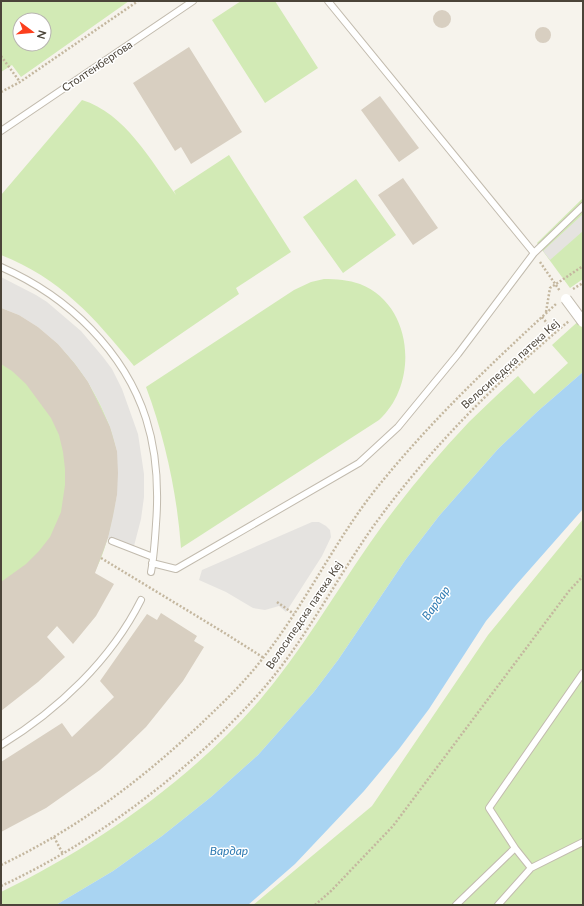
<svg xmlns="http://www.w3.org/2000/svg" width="584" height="906" font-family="Lato,sans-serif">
  <rect width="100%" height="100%" fill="#f6f3ec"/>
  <path fill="#d2eab5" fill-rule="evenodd" d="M1,1H129L21,77L12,65L1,72ZM20,20H44V44H20Z
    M241,1H275L318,68L265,103L212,20Z
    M82,100C125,113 151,161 176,195L174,191L229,155L291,252L236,288L239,294L134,366C95,318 60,278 1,255V195Z
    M356,179L396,235L343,273L303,217Z
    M583,198V279L570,288L537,243Z
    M324,279C336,279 349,280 360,284C414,305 419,384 379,420L181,548C177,493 165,438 146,387L294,290L311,282Z
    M1,308C49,328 81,363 103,410C109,423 114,436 116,450C117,456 117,462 117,468C117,488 116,506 111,525C107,541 102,559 94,573C81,596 66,618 47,636C33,650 16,663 1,675Z
    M583,317V372L538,411L498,449L439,516L406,559L338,660L313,693L258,755L211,797L162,836L113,871L56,905H1V892C96,846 189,781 259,701C301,652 333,596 370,543C400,500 433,460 469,422C485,406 501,391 518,376L534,394L568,363L552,345Z
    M583,519V905H253L372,806L488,635Z"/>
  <path fill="#e5e3e0" d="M583,214V231L550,260L543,251Z
    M1,277L36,295L47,302L81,331L103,357L112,369L122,389L138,434L144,474V497L141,519L134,546L108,538L117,495V451L110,427L100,404L88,382L75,364L58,344L38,327L19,315L1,308Z
    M312,522H319L326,526L330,530L331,537L322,556L286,612L279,606L265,610L253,608L226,592L199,580L202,570Z"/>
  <path fill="#a9d4f2" d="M583,372V509L516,585L486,621L429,709L399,749L364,791L295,864L248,905H56L113,871L162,836L211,797L258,755L313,693L338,660L406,559L439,516L498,449L538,411Z"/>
  <path fill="#d8cfc1" d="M433 19a9 9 0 1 1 18 0a9 9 0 1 1-18 0Z
    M535 35a8 8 0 1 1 16 0a8 8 0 1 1-16 0Z
    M189,47L242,132L191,164L181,147L175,151L133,83Z
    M380,96L419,148L399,162L361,110Z
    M403,178L438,228L413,245L378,195Z
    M1,308L19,315L38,327L58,344L75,364L88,382L110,427L117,451L118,473L117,495L113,516L108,538L95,573L114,584L96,616L73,644L57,626L47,637L65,657L38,682L1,711V582L26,564L39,551L50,537L61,512L65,485V469L63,452L59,435L51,418L26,384L12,371L1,364Z
    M161,613L197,636L194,641L204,647L183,681L146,727L117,755L100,770L46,808L1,832V762L62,723L72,737L91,719L114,697L100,681L147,614L157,620Z"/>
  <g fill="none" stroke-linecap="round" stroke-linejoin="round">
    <defs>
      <path id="service" d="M328,1L534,253
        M1,131L193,1
        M1,267C35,282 65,302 91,329C145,385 162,447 156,524C155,540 154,556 151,572
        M112,541L153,557
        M152,563L176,569L359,463L398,427L458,354L534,253L583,206
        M1,745C58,710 111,660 141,600
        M515,848L489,808L583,673
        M456,905L515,848L531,868
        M498,905L531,868L583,842"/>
    </defs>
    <use href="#service" stroke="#c2bbae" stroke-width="8"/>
    <path stroke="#c4b79f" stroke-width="2.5" stroke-dasharray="2 2" stroke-linecap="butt" d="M1,56L20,82
      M1,92L20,82L138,1
      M540,262L560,291
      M573,289L583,283
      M546,312L550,288L583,266
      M542,317L555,333
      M101,558L223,632L264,658
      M277,602L294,614
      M54,837L63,854
      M1,865C79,828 147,776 209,716C228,698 247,679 263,658C304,606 332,546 372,494C427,424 491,364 556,304
      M1,886C94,843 186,774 255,698C301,648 332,586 370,531C426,452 495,383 569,321
      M315,905L331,891L393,826L569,591L583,576"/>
    <use href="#service" stroke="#fff" stroke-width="6"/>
    <defs>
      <path id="pedestrian-bridge" d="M566,299L583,322"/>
    </defs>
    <use href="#pedestrian-bridge" stroke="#c2bbae" stroke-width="12" stroke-linecap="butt"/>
    <use href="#pedestrian-bridge" stroke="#fff" stroke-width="10"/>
  </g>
  <g text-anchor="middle" stroke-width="3" stroke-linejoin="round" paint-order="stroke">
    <g font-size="11" fill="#4b4439" stroke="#fff">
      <text transform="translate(97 66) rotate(-34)" y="4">Столтенбергова</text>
      <text transform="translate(510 364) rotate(-42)" y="4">Велосипедска патека Кеј</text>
      <text transform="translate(304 615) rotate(-56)" y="4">Велосипедска патека Кеј</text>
    </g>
    <g font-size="12" font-style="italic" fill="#2e7ab2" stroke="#fff">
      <text transform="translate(436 603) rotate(-54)" y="4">Вардар</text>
      <text x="229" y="855">Вардар</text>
    </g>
  </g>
  <rect width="584" height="906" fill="none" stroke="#4b4439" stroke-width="4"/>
  <g transform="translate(32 32) rotate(106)"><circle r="19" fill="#ffffff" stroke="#b7b4b0"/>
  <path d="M0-3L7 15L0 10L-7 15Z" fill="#fc3f1d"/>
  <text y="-6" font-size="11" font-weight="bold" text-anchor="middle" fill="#4b4439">N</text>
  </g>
</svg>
